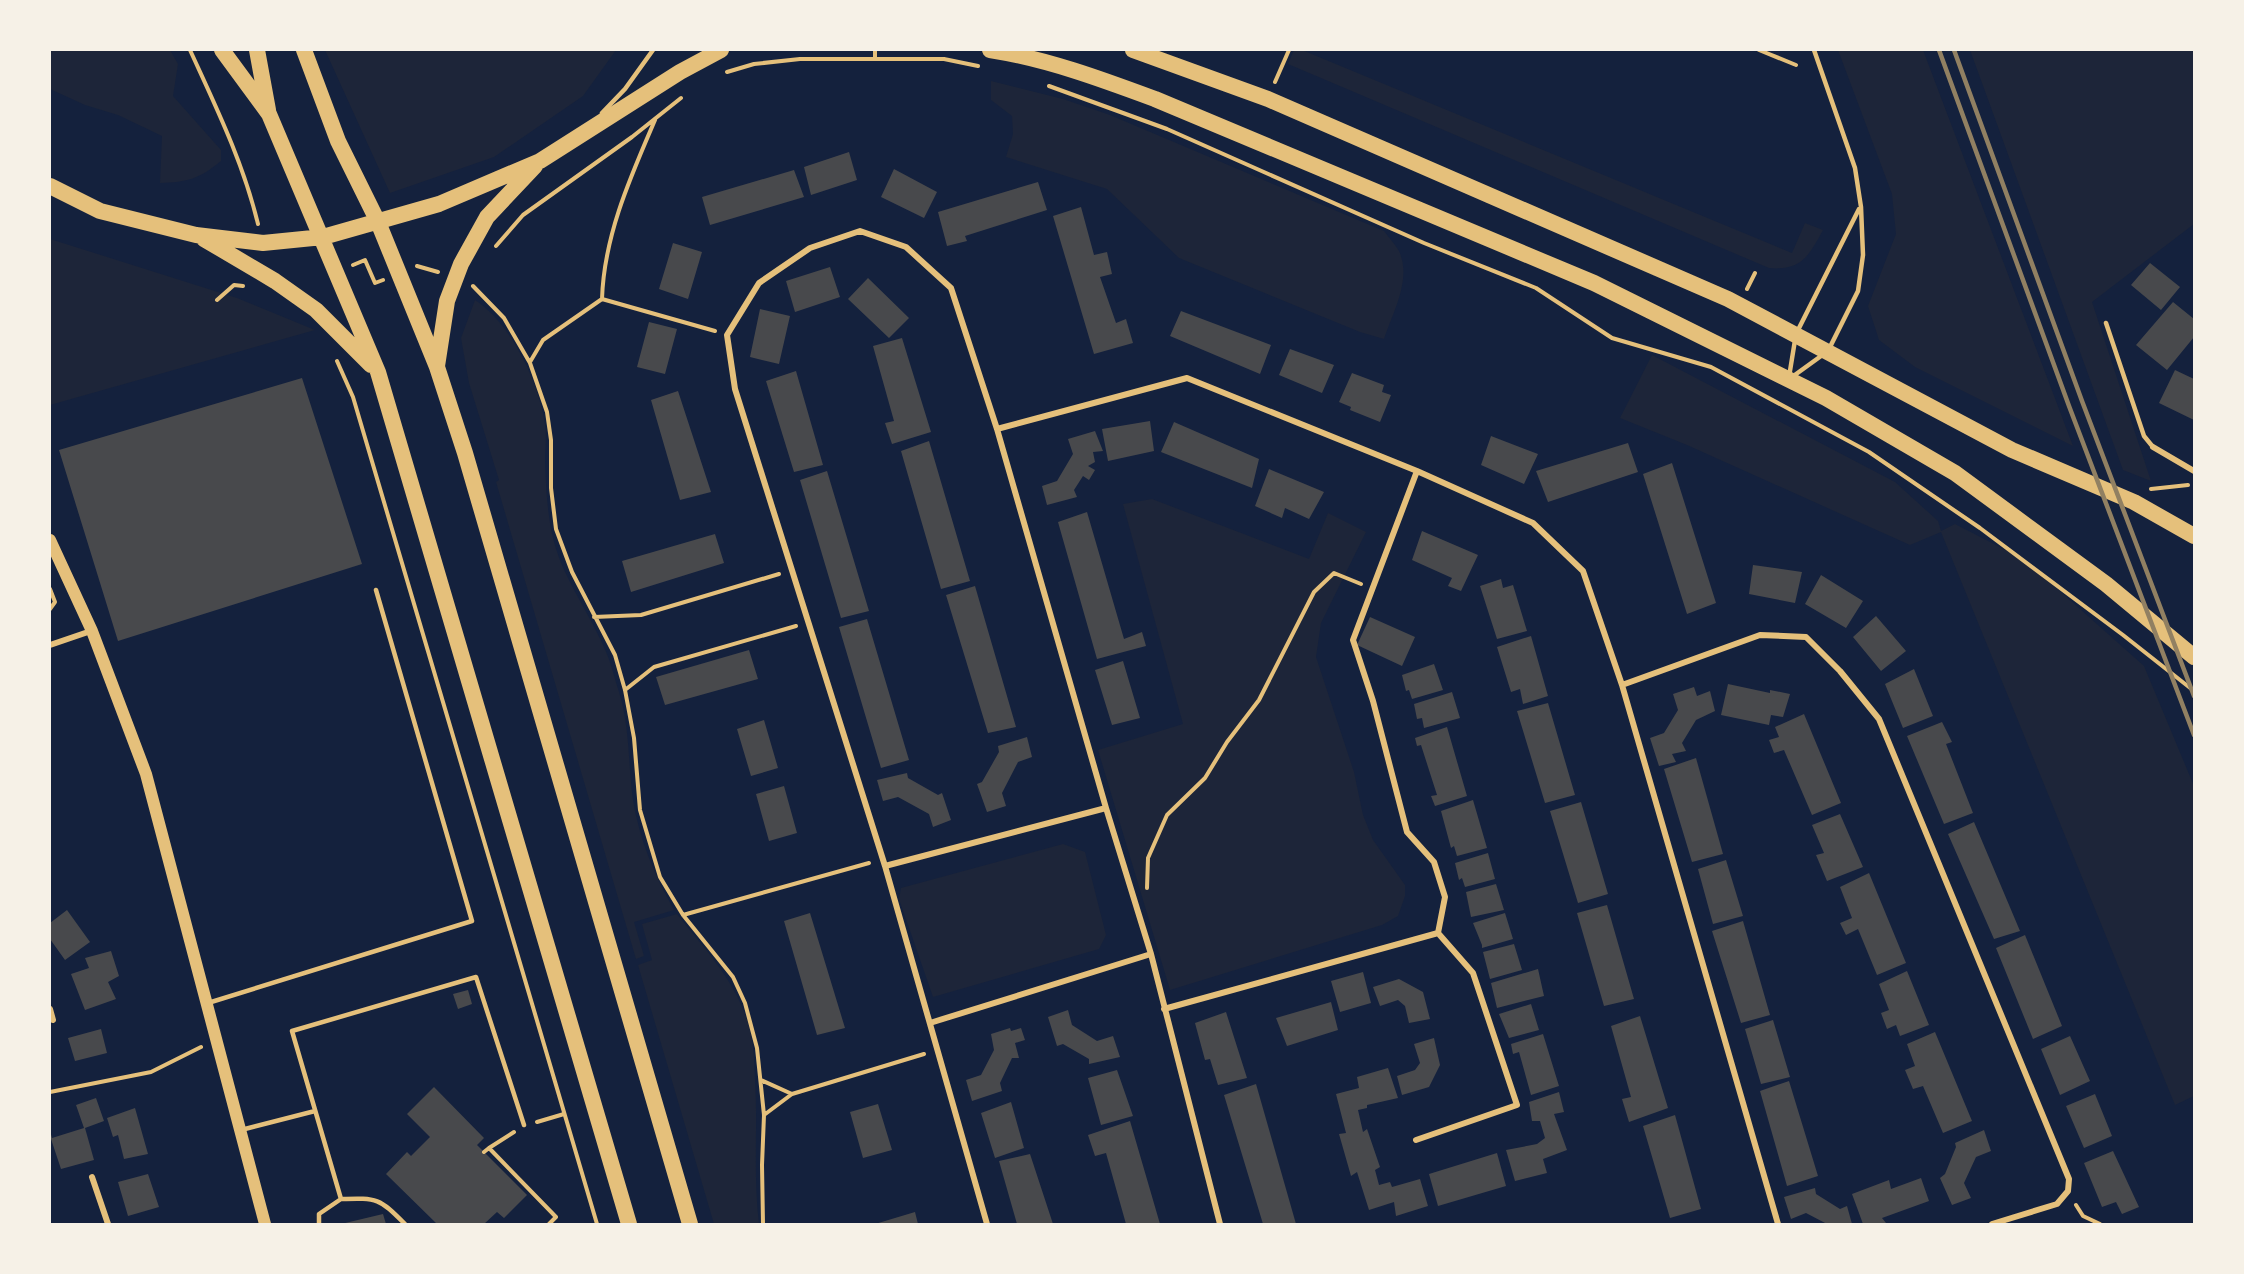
<svg xmlns="http://www.w3.org/2000/svg" width="2244" height="1274" font-family="'DM Sans',sans-serif">
  <rect width="100%" height="100%" fill="#14213d"/>
  <path fill="#1d2539" d="M50,50H170L178,64L173,96L221,150V161C199,179 188,182 160,183L162,136L118,115L85,105L50,89Z
    M325,50H616L583,96L494,157L390,193Z
    M1294,50H1302L1792,253L1805,223L1823,230C1809,256 1801,271 1769,268L1288,64Z
    M1838,50H1923L2073,446L1915,367L1879,340L1868,306L1896,234L1892,194Z
    M1970,50H2194V224L2092,302L2151,481L2123,470Z
    M991,81L1063,99L1110,115L1384,231C1389,238 1395,244 1399,251C1412,279 1393,312 1384,339L1360,332L1179,258L1107,189L1006,157L1013,134L1012,116L991,100Z
    M50,239L237,298L315,330L50,405Z
    M475,300C511,323 539,383 545,424C547,436 545,449 545,461C546,487 547,512 553,538C562,576 587,609 603,645C610,659 614,676 619,692C630,727 628,764 633,800C639,839 655,876 674,910L634,922L644,956L636,959L496,482L499,480L469,383L461,338Z
    M1652,355L1895,482L1938,521L1941,531L1955,524L2025,560L2144,666L2194,786V1096L2175,1105L1941,532L1910,545L1687,445L1620,418Z
    M1152,499L1309,559L1328,513L1366,532L1321,623L1316,657L1354,772L1363,815L1373,840L1405,885V896L1398,916L1382,925L1170,990L1098,750L1183,724L1123,504Z
    M1063,844L1085,852L1106,935L1099,949L933,997L899,899L901,888Z
    M677,914C703,947 734,979 747,1020C754,1038 754,1059 755,1079C758,1127 753,1176 759,1224H714L638,965L652,960L642,924Z"/>
  <path fill="#48494c" d="M849,152L857,180L811,195L804,167Z
    M894,169L937,192L924,218L881,197Z
    M794,170L804,197L710,225L702,197Z
    M1038,182L1047,210L965,236L967,241L947,246L938,212Z
    M1081,207L1094,255L1107,252L1112,274L1100,277L1116,323L1126,319L1133,343L1094,354L1053,216Z
    M673,243L702,252L688,299L659,289Z
    M2150,263L2180,287L2161,310L2131,285Z
    M830,267L840,297L795,312L786,281Z
    M868,278L909,318L889,338L848,299Z
    M2173,302L2194,319V337L2167,370L2136,345Z
    M760,309L790,316L779,364L750,357Z
    M1181,311L1271,345L1260,374L1170,336Z
    M649,322L677,329L665,374L637,367Z
    M902,338L931,432L892,444L885,423L894,421L873,346Z
    M1290,349L1334,365L1322,393L1279,375Z
    M2175,370L2194,379V420L2159,403Z
    M796,371L823,465L794,472L766,381Z
    M1352,373L1384,385L1382,392L1391,395L1380,422L1350,410L1351,407L1339,402Z
    M302,378L362,564L118,641L59,450Z
    M678,391L711,492L680,500L651,400Z
    M1150,421L1154,451L1108,461L1102,429Z
    M1174,422L1259,459L1252,488L1161,452Z
    M1095,431L1103,451L1093,452L1095,462L1088,466L1095,470L1089,480L1083,476L1074,490L1077,497L1047,505L1042,486L1057,481L1073,454L1068,439Z
    M1491,436L1538,454L1524,484L1481,465Z
    M929,441L970,581L941,589L901,451Z
    M1628,443L1638,472L1548,502L1536,471Z
    M1672,463L1716,603L1687,614L1643,474Z
    M1269,469L1324,492L1309,519L1285,508L1282,518L1255,506Z
    M827,471L869,611L841,618L800,480Z
    M1087,512L1124,639L1142,632L1146,646L1097,659L1058,522Z
    M1422,531L1478,555L1461,591L1448,586L1452,578L1412,560Z
    M715,534L724,563L631,592L622,561Z
    M1753,565L1802,572L1795,603L1749,594Z
    M1821,575L1863,601L1846,628L1805,604Z
    M1501,579L1503,588L1513,585L1527,631L1497,639L1480,586Z
    M975,586L1016,727L988,733L946,595Z
    M1876,616L1906,651L1881,671L1853,637Z
    M1370,617L1415,637L1402,666L1357,645Z
    M867,619L909,760L881,768L839,627Z
    M1531,636L1548,696L1523,704L1520,689L1511,692L1497,647Z
    M749,650L758,679L665,705L656,677Z
    M1123,661L1140,718L1112,725L1095,670Z
    M1434,664L1443,690L1412,699L1409,690L1406,691L1402,675Z
    M1914,669L1933,716L1903,728L1885,684Z
    M1728,684L1770,693V690L1790,694L1783,717L1771,715L1769,725L1721,715Z
    M1694,687L1697,696L1710,691L1715,711L1696,720L1682,743L1686,751L1672,754L1676,762L1659,766L1650,738L1664,733L1678,710L1673,694Z
    M1452,692L1460,718L1424,728L1422,718L1417,719L1414,704Z
    M1548,703L1575,795L1545,803L1517,711Z
    M1804,714L1841,803L1812,815L1784,750L1774,753L1769,740L1779,737L1775,727Z
    M764,720L778,768L751,776L737,729Z
    M1942,722L1952,742L1946,744L1973,813L1944,824L1907,736Z
    M1447,727L1467,796L1435,806L1431,796L1437,795L1421,745L1417,746L1415,738Z
    M1027,737L1032,757L1018,762L1002,793L1006,806L987,812L977,784L982,782L999,752L998,746Z
    M1696,758L1723,854L1692,862L1664,769Z
    M907,773L908,778L938,795L942,793L951,820L933,827L929,814L898,797L883,801L877,780Z
    M784,786L797,833L769,841L756,794Z
    M1473,800L1487,848L1457,856L1454,846L1451,848L1441,811Z
    M1581,802L1608,894L1578,903L1550,811Z
    M1840,814L1863,867L1827,881L1816,855L1824,853L1812,825Z
    M1974,822L2020,931L1994,939L1948,834Z
    M1488,853L1495,879L1465,887L1462,878L1459,880L1455,863Z
    M1726,860L1743,916L1713,924L1698,869Z
    M1869,873L1906,963L1877,975L1858,929L1846,935L1840,923L1852,918L1840,887Z
    M1496,884L1504,910L1471,917L1466,892Z
    M1607,905L1634,999L1604,1006L1577,913Z
    M67,910L90,942L65,960L50,939V923Z
    M810,913L845,1028L817,1035L784,921Z
    M1505,913L1513,939L1482,948V945L1473,923Z
    M1743,921L1770,1015L1741,1023L1712,931Z
    M2025,935L2062,1026L2033,1039L1996,948Z
    M1514,944L1522,970L1490,979L1483,952Z
    M111,951L119,976L108,982L116,999L85,1010L71,974L89,968L85,958Z
    M1538,969L1544,996L1497,1008L1491,983Z
    M1907,971L1929,1025L1900,1036L1896,1025L1887,1029L1881,1013L1889,1010L1879,984Z
    M1363,972L1371,1003L1340,1012L1331,981Z
    M1399,979L1423,992L1430,1019L1409,1023L1405,1006L1398,1000L1380,1006L1373,987Z
    M468,990L472,1004L458,1009L453,994Z
    M1331,1002L1338,1030L1287,1046L1276,1018Z
    M1531,1004L1539,1030L1509,1038L1499,1014Z
    M1068,1010L1072,1025L1097,1041L1113,1036L1120,1057L1089,1064V1059L1063,1044L1057,1046L1048,1017Z
    M1226,1012L1247,1078L1218,1085L1210,1059L1205,1060L1195,1023Z
    M1640,1016L1668,1108L1629,1122L1622,1099L1631,1097L1611,1026Z
    M1773,1020L1790,1077L1761,1084L1745,1029Z
    M1010,1028L1011,1031L1021,1028L1025,1040L1015,1043L1019,1058H1012L1000,1083L1002,1091L972,1101L966,1080L981,1075L994,1050L991,1034Z
    M101,1029L107,1053L75,1061L68,1038Z
    M1935,1032L1972,1121L1943,1133L1923,1086L1913,1089L1905,1070L1915,1066L1907,1044Z
    M1543,1034L1559,1086L1531,1095L1519,1052L1513,1054L1511,1044Z
    M2070,1036L2090,1081L2060,1095L2041,1049Z
    M1434,1038L1440,1065L1429,1087L1402,1095L1397,1076L1415,1070L1420,1063L1414,1044Z
    M1388,1068L1398,1098L1367,1105V1108L1358,1110L1363,1132L1367,1129L1380,1167L1375,1170L1379,1185L1390,1182L1392,1187L1420,1179L1428,1206L1396,1216L1394,1202L1369,1210L1357,1172L1351,1176L1339,1134L1346,1133L1336,1094L1359,1088L1357,1077Z
    M1117,1070L1133,1116L1101,1125L1088,1078Z
    M1789,1081L1818,1176L1787,1186L1760,1091Z
    M1256,1084L1296,1224H1263L1224,1095Z
    M434,1087L484,1138L477,1145L527,1195L504,1218L497,1212L484,1224H437L386,1174L407,1152L411,1156L430,1137L407,1114Z
    M1559,1092L1564,1112L1554,1114L1567,1150L1543,1159L1547,1173L1515,1181L1506,1150L1537,1144L1545,1138L1540,1121H1532L1529,1102Z
    M2095,1094L2112,1136L2084,1148L2066,1106Z
    M96,1098L104,1121L85,1128L94,1160L61,1169L51,1139L50,1140V1131L52,1138L84,1128L76,1105Z
    M1011,1102L1024,1148L995,1158L981,1113Z
    M878,1104L892,1150L863,1158L850,1112Z
    M135,1108L148,1154L124,1159L118,1135L113,1137L107,1118Z
    M1675,1115L1701,1209L1670,1218L1643,1126Z
    M1130,1121L1160,1224H1126L1106,1153L1095,1156L1088,1135Z
    M1984,1130L1991,1151L1976,1157L1964,1183L1971,1198L1952,1205L1940,1178L1945,1174L1956,1147L1955,1143Z
    M2113,1151L2139,1207L2122,1214L2116,1202L2102,1207L2084,1163Z
    M1497,1153L1506,1186L1438,1206L1429,1174Z
    M1030,1154L1053,1224H1017L999,1161Z
    M148,1174L159,1207L128,1216L118,1182Z
    M1921,1178L1929,1201L1882,1218L1886,1223L1863,1224L1852,1194L1889,1180L1891,1189Z
    M1815,1188L1816,1194L1840,1209L1847,1206L1852,1224H1827L1806,1213L1791,1219L1784,1197Z
    M915,1212L918,1224H875Z
    M383,1214L386,1224H341Z"/>
  <g fill="none" stroke-linecap="round" stroke-linejoin="round">
    <path stroke="#e5c07b" stroke-width="4" d="M190,50C216,107 243,162 258,224
      M1759,50L1796,65
      M875,58V50
      M727,72L754,64L800,59H944L978,66
      M1275,82L1289,50
      M1049,86L1167,129L1424,243L1536,288L1612,338L1711,367L1869,452L1980,528L2123,635L2194,691
      M496,246L523,215L632,137L681,98
      M353,265L365,260L375,283L383,280
      M417,266L438,272
      M473,286L504,318L530,363L547,412L551,440V488L556,529L572,572L615,655L625,690L634,738L640,810L660,877L683,915L733,977L745,1003L757,1048L764,1115L762,1165L763,1224
      M1747,289L1755,273
      M602,299C604,236 630,178 655,120
      M217,300L234,285L243,286
      M337,361L353,397L597,1224
      M530,362L543,340L602,299L715,331
      M2151,489L2188,485
      M50,589L55,602L50,609
      M594,617L641,615L779,574
      M625,690L654,667L796,626
      M1147,888L1148,858L1167,815L1205,778L1227,742L1259,700L1314,592L1334,573L1361,584
      M683,915L869,863
      M761,1080L792,1094
      M50,1092L151,1072L201,1047
      M764,1115L792,1094L924,1054
      M537,1122L564,1114
      M514,1132L489,1148L556,1217L549,1224
      M484,1152L489,1148
      M2076,1205L2083,1216L2100,1224"/>
    <path stroke="#e5c07b" stroke-width="4.5" d="M602,113L625,89L653,50
      M2106,323L2144,436L2153,447
      M1789,377L1796,334L1859,209
      M1792,377L1828,351L1858,291L1863,255L1861,207L1855,168L1814,50
      M208,1003L472,921L376,590
      M241,1130L315,1111
      M341,1199C378,1198 379,1198 405,1224
      M319,1224V1214L341,1199L292,1031L476,977L524,1125"/>
    <path stroke="#e5c07b" stroke-width="6" d="M997,429L1187,378L1417,471L1533,523L1583,571L1622,685L1778,1224
      M2153,447L2194,471
      M50,645L91,631
      M1622,685L1760,635L1806,637L1840,671L1879,719L2069,1179L2068,1191L2057,1204L1992,1224
      M885,866L1106,808
      M50,1009L53,1020
      M1164,1009L1438,933L1445,897L1434,862L1407,832L1373,701L1353,640L1417,471
      M930,1023L1151,954
      M1416,1140L1517,1105L1473,973L1438,933
      M92,1177L108,1224
      M987,1224L885,866L735,389L727,335L759,283L810,248L860,231L906,247L951,288L997,429L1106,808L1151,954L1220,1224"/>
    <path stroke="#e5c07b" stroke-width="12" d="M50,540L92,631L146,774L265,1224"/>
    <path stroke="#e5c07b" stroke-width="16" d="M222,50L269,114L378,372L629,1224
      M257,50L268,110
      M304,50L338,141L378,222L437,367L465,453L690,1224
      M990,50C1047,59 1101,79 1155,99L1594,283L1826,398L1955,473L2106,584L2194,657
      M1133,50L1268,99L1728,299L2012,450L2134,502L2194,536
      M50,186L100,211L196,235L263,243L323,237L439,204L540,161L680,72L721,50
      M204,239L275,281L316,310L371,365
      M437,366L447,301L461,264L487,217L535,166"/>
    <path stroke="#918062" stroke-width="4.5" d="M1939,50L2069,406L2194,735
      M1954,50L2082,401L2194,696"/>
  </g>
  <rect width="2244" height="1274" fill="none" stroke="#f6f1e7" stroke-width="102"/>
</svg>
